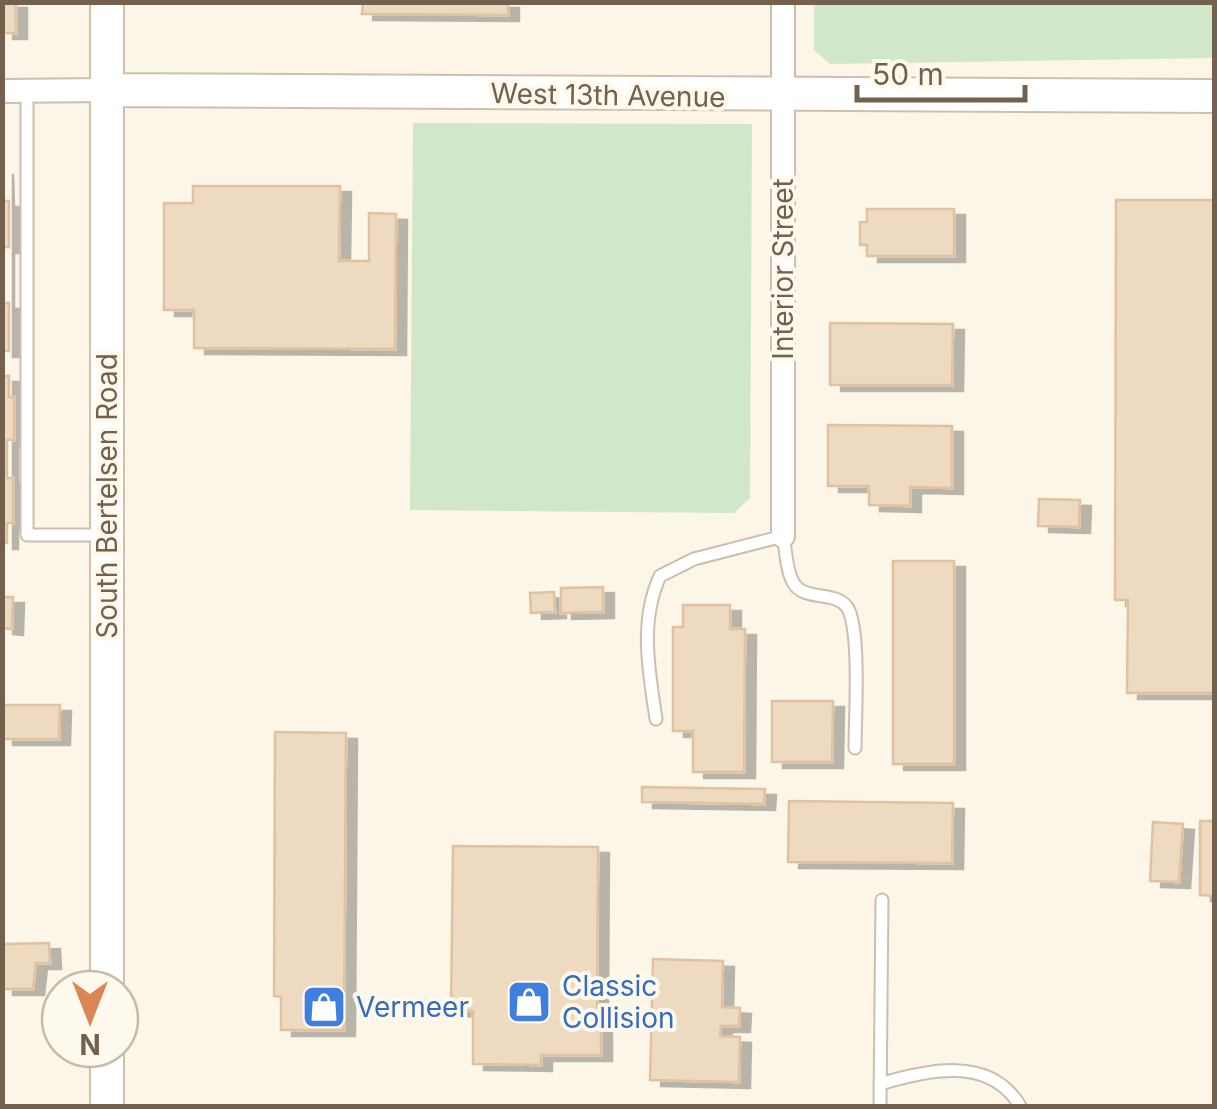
<svg xmlns="http://www.w3.org/2000/svg" width="1217" height="1109" font-family="Inter,sans-serif">
  <defs>
    <filter id="shadow"><feDropShadow dx="11" dy="6" stdDeviation="0" flood-color="#0004"/></filter>
  </defs>
  <rect width="100%" height="100%" fill="#fbf6e7"/>
  <path fill="#d0e8c7" d="M814,3H1214V58L830,64L814,50Z
    M413,123L752,124L750,498L734,513L410,510Z"/>
  <path fill="#eed9c1" stroke="#e0c2a2" stroke-width="2.5" filter="url(#shadow)" d="M2,2H16V33H2Z
    M363,2H508V15L362,14Z
    M2,168L3,201H9V247H3V303H9V351H2Z
    M193,186H340L339,261H369V213L396,214L395,349L194,348V310H164V203H193Z
    M1116,200H1214V693H1127L1128,600H1115Z
    M867,209H954V256H867V245H860V222H867Z
    M830,323L953,324L952,385H830Z
    M2,376H9V397H14V440H7V478H13V523H7V543H2Z
    M828,425L952,426V488L910,487V506L869,505V486H828Z
    M1039,499L1080,500L1079,527L1038,526Z
    M893,561H954V764H893Z
    M603,587V612L561,613V588Z
    M554,592L555,612L531,613L530,593Z
    M2,597H13L12,629L2,628Z
    M683,605H730V629H745L744,772H693V731H673V627H683Z
    M772,701H833L832,762H772Z
    M2,705H60L59,739H2Z
    M275,732L346,733L344,1030H281V997L274,996Z
    M642,787L765,789L764,804L642,802Z
    M789,801L953,803L952,863L788,862Z
    M1200,821H1214V896L1200,895Z
    M1153,822L1183,824L1179,882L1150,881Z
    M453,846L598,847L597,1010H601V1055H541V1065L473,1064V1011L451,1010Z
    M49,943L50,963H36L33,989H2V944Z
    M653,959L723,961L722,1007L740,1008L739,1026H721L720,1036L740,1037L739,1082L650,1080Z"/>
  <g fill="none" stroke-linecap="round" stroke-linejoin="round">
    <defs>
      <path id="lane" d="M27,91V535H103
        M656,719C649,671 639,622 660,576L694,559L783,536C786,550 786,570 793,582C803,602 835,590 847,607C861,628 855,719 855,748
        M880,1084C927,1070 990,1055 1020,1106
        M880,1106L882,900"/>
      <path id="street" d="M783,2V536
        M2,91L107,90"/>
      <path id="secondary" d="M107,90L1214,96
        M107,989V2
        M107,1049V1106"/>
    </defs>
    <use href="#lane" stroke="#ccbfae" stroke-width="15"/>
    <use href="#street" stroke="#ccbfae" stroke-width="26"/>
    <use href="#secondary" stroke="#cfc0ac" stroke-width="36"/>
    <use href="#lane" stroke="#fff" stroke-width="11"/>
    <use href="#street" stroke="#fff" stroke-width="22"/>
    <use href="#secondary" stroke="#fff" stroke-width="32"/>
  </g>
  <defs>
    <symbol id="shop-square" viewBox="-11 -11 22 22"><rect x="-9" y="-9" width="18" height="18" rx="4" fill="#3f7fe0" stroke="#fef9ed"/><path d="M-5-2.5h2.3a2.7 3.5 0 0 1 5.4 0H5L5.5 6h-11ZM-1.5-2.5h3a1.5 2.3 0 0 0-3 0Z" fill="#fff"/></symbol>
  </defs>
  <g fill-rule="evenodd">
    <use href="#shop-square" x="504" y="977" width="50" height="50"/>
    <use href="#shop-square" x="299" y="982" width="50" height="50"/>
  </g>
  <g text-anchor="middle" stroke-width="8" stroke-linejoin="round" paint-order="stroke">
    <g font-size="28" fill="#73604d" stroke="#fef9ed">
      <text transform="translate(608 95) rotate(1)" y="10">West 13th Avenue</text>
      <text transform="translate(783 269) rotate(-90)" y="10">Interior Street</text>
      <text transform="translate(107 496) rotate(-90)" y="10">South Bertelsen Road</text>
    </g>
    <g font-size="28" fill="#366cbe" stroke="#fef9ed" text-anchor="start">
      <text x="562" y="996">Classic<tspan x="562" dy="32">Collision</tspan></text>
      <text x="356" y="1017">Vermeer</text>
    </g>
  </g>
  <rect width="1217" height="1109" fill="none" stroke="#73604d" stroke-width="10"/>
  <g transform="translate(90 1019) rotate(180)"><circle r="48" fill="#fef9ed" stroke="#c6bcad" stroke-width="2.5"/>
  <path d="M0-8L18 38L0 25L-18 38Z" fill="#dc8555"/>
  <text y="-15" font-size="28" font-weight="bold" text-anchor="middle" fill="#73604d">N</text>
  </g>
  <path d="M857 85v15h168v-15" fill="none" stroke="#73604d" stroke-width="5"/>
  <text x="872" y="85" font-size="30" fill="#73604d" stroke="#fef9ed" stroke-width="8" paint-order="stroke">50 m</text>
</svg>
